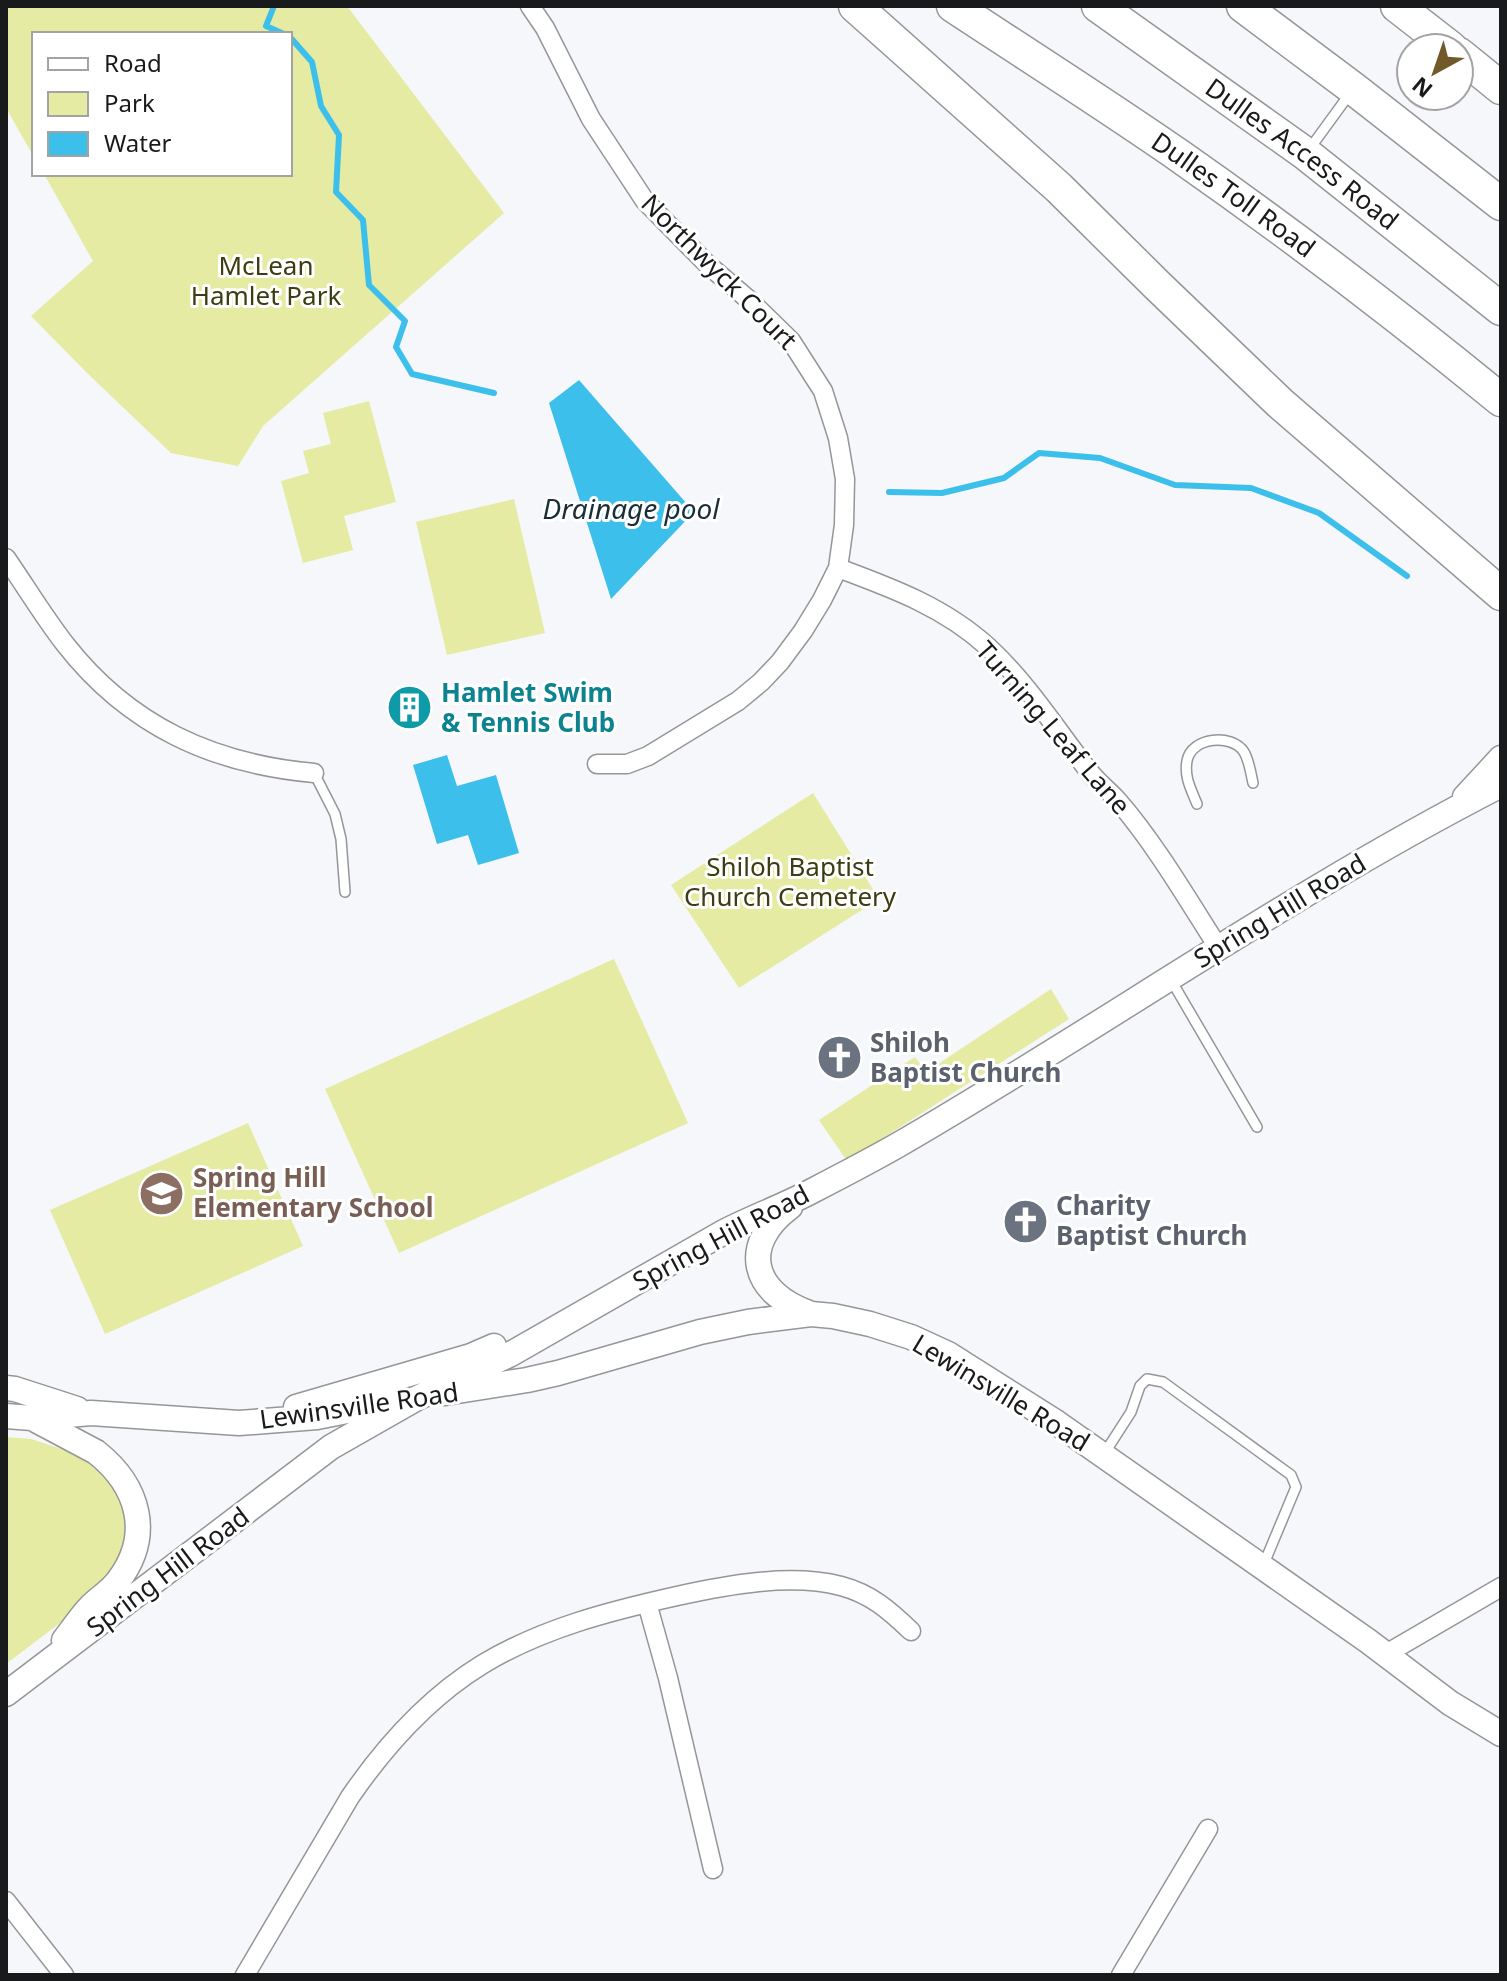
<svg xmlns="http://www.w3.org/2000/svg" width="1507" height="1981" font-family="'Noto Sans',sans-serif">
  <rect width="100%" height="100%" fill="#f5f7fa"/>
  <path fill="#e5eba2" d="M6,6H347L504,213L263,426L238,466L171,453L87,373L31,316L93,261L44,174H290V34H34V157L6,108Z
    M369,401L396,502L344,516L353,550L303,563L281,481L309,473L303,451L331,444L323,413Z
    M514,499L545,633L447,655L416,522Z
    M813,793L879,899L739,988L671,885Z
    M614,959L688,1123L399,1253L325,1089Z
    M1051,989L1069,1019L847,1161L819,1120L915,1057L926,1072Z
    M248,1123L303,1246L105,1334L50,1210Z
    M6,1437L31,1439L68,1451L89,1459L125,1498L129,1544L102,1591L6,1664Z"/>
  <path fill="#3dbfec" d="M579,380L694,512L611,599L549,403Z
    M447,755L457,786L496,775L519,853L478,865L468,835L437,844L413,765Z"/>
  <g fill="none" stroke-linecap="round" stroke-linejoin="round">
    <path stroke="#3dbfec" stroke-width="6" d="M274,6L266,26L284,34
      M290,37L312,62L321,106L339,135L336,192L363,220L369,285L405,321L396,347L412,374L494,393
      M889,492L942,493L1004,478L1039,453L1100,458L1175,485L1251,488L1319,513L1407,576"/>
    <defs>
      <path id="service" d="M1308,151L1351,92
        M314,773L335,814L341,839L345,892
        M1197,804C1191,789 1184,777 1187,761C1191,737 1232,733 1244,752C1249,760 1251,774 1253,783
        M1171,980L1257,1127
        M1104,1454L1131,1412L1140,1386L1147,1379L1163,1382L1291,1475L1296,1487L1263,1566"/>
      <path id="minor" d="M530,6L545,28L591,119L645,201L707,264L749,300L791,341L823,391L838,438L845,479L844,525L838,568L822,600L803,631L780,662L761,682L738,701L648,756L627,764H597
        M6,558C26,587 44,617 65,644C129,726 213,764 314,773
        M838,568C892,588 944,607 988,647C1027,683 1056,729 1088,770C1097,782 1108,790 1118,801C1154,842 1188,900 1218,947
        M647,1603L668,1678L713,1869
        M1386,1654L1501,1587
        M6,1901L64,1975
        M245,1975L350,1797C385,1746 429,1697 483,1664C543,1628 610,1611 677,1596C727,1585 790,1573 841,1586C871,1594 889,1610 911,1631
        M1121,1975L1208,1829"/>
      <path id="secondary" d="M1465,797L1501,758
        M790,1207C739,1245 752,1293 809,1313
        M6,1388L15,1389L77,1409
        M445,1393L527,1380L558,1373L700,1332L748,1322L811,1314L833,1316L870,1324L911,1337L948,1354L1057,1423L1368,1641L1450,1703L1501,1734
        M296,1407L471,1356L494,1346
        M6,1416L32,1418L91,1413L239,1423L317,1417L397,1401
        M32,1418L96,1452C139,1486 153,1535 118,1581C111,1591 99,1598 91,1606C81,1616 73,1629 64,1640
        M6,1694L331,1447L417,1398L509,1355L724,1232C753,1217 784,1206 812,1191C841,1176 870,1161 898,1145C1100,1028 1292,892 1501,785"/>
      <g id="motorway">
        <path d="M855,6L1059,188L1158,286L1280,403L1501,594"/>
        <path id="s1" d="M953,6C1029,56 1106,105 1181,157C1291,234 1397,315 1501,400"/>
        <path id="s2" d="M1098,6L1306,154L1501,309"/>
        <path d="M1243,6L1354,89L1501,204"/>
        <path d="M1397,6L1451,48"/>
        <path d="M1459,54L1501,88"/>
      </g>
    </defs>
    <use href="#service" stroke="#949698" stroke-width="12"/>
    <use href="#minor" stroke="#949698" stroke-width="21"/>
    <use href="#secondary" stroke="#949698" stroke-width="27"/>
    <use href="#motorway" stroke="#949698" stroke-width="35"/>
    <use href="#service" stroke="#fff" stroke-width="9"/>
    <use href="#minor" stroke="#fff" stroke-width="18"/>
    <use href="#secondary" stroke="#fff" stroke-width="24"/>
    <use href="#motorway" stroke="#fff" stroke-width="32"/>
  </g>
  <defs>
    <symbol id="building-disc" viewBox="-11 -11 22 22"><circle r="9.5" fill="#0f9aa8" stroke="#fff"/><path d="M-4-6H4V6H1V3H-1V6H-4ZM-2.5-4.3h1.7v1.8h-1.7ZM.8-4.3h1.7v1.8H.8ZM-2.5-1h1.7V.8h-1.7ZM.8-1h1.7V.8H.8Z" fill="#fff"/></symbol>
    <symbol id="church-disc" viewBox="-11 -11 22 22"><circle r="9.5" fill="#6b7280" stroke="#fff"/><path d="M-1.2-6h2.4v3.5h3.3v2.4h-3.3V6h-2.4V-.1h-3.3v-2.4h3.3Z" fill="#fff"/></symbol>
    <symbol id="school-disc" viewBox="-11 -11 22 22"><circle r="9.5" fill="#8d6e63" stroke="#fff"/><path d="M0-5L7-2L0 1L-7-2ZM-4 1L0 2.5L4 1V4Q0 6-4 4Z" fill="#fff"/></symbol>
  </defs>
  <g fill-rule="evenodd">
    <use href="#building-disc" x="384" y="682" width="51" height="51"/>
    <use href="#church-disc" x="814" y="1032" width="51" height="51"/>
    <use href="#school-disc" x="136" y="1168" width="51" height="51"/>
    <use href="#church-disc" x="1000" y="1196" width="51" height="51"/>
  </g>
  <g text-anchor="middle" stroke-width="6" stroke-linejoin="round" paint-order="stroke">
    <g font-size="26" fill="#191a1b" stroke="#fff">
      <text dy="9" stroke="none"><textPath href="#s2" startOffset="252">Dulles Access Road</textPath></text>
      <text dy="9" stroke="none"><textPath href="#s1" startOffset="338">Dulles Toll Road</textPath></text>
      <text transform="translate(719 272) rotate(45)" y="9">Northwyck Court</text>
      <text transform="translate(1053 728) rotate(49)" y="9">Turning Leaf Lane</text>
      <text transform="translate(1280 911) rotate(-31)" y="9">Spring Hill Road</text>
      <text transform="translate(721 1238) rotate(-28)" y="9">Spring Hill Road</text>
      <text transform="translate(1001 1393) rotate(31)" y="9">Lewinsville Road</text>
      <text transform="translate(359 1406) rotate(-8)" y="9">Lewinsville Road</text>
      <text transform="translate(168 1572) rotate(-37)" y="9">Spring Hill Road</text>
    </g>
    <g font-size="26" fill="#3c3d12" stroke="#fff">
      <text x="266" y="275">McLean<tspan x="266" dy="30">Hamlet Park</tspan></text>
      <text x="790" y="876">Shiloh Baptist<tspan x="790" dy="30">Church Cemetery</tspan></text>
    </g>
    <g font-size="26" font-weight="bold" fill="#0d838f" stroke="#fff" text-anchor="start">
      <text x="441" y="702">Hamlet Swim<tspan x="441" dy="30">&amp; Tennis Club</tspan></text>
    </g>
    <g font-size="26" font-weight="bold" fill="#5b616d" stroke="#fff" text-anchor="start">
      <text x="870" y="1052">Shiloh<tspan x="870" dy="30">Baptist Church</tspan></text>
      <text x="1056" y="1215">Charity<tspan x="1056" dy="30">Baptist Church</tspan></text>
    </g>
    <g font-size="26" font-weight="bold" fill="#785e54" stroke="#fff" text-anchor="start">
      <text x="193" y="1187">Spring Hill<tspan x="193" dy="30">Elementary School</tspan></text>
    </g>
    <g font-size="28" font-style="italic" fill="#192e37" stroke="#fff">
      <text x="631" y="519">Drainage pool</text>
    </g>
  </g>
  <rect width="1507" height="1981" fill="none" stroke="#191a1b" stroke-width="16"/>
  <rect x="32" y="32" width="260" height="144" fill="#ffffff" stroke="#a3a3a4" stroke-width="2"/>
  <rect x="48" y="58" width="40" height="12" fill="#ffffff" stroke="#a3a3a4" stroke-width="2"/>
  <text x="104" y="72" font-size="24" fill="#191a1b">Road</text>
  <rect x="48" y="92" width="40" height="24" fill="#e5eba2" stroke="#a3a3a4" stroke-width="2"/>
  <text x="104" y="112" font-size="24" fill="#191a1b">Park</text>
  <rect x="48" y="132" width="40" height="24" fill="#3dbfec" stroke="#a3a3a4" stroke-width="2"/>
  <text x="104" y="152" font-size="24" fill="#191a1b">Water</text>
  <g transform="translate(1435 72) rotate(220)"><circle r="38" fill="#ffffff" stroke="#a3a3a4" stroke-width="2"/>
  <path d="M0-6L14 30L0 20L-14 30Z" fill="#72592a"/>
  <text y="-12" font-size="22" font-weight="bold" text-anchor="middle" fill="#191a1b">N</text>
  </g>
</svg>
